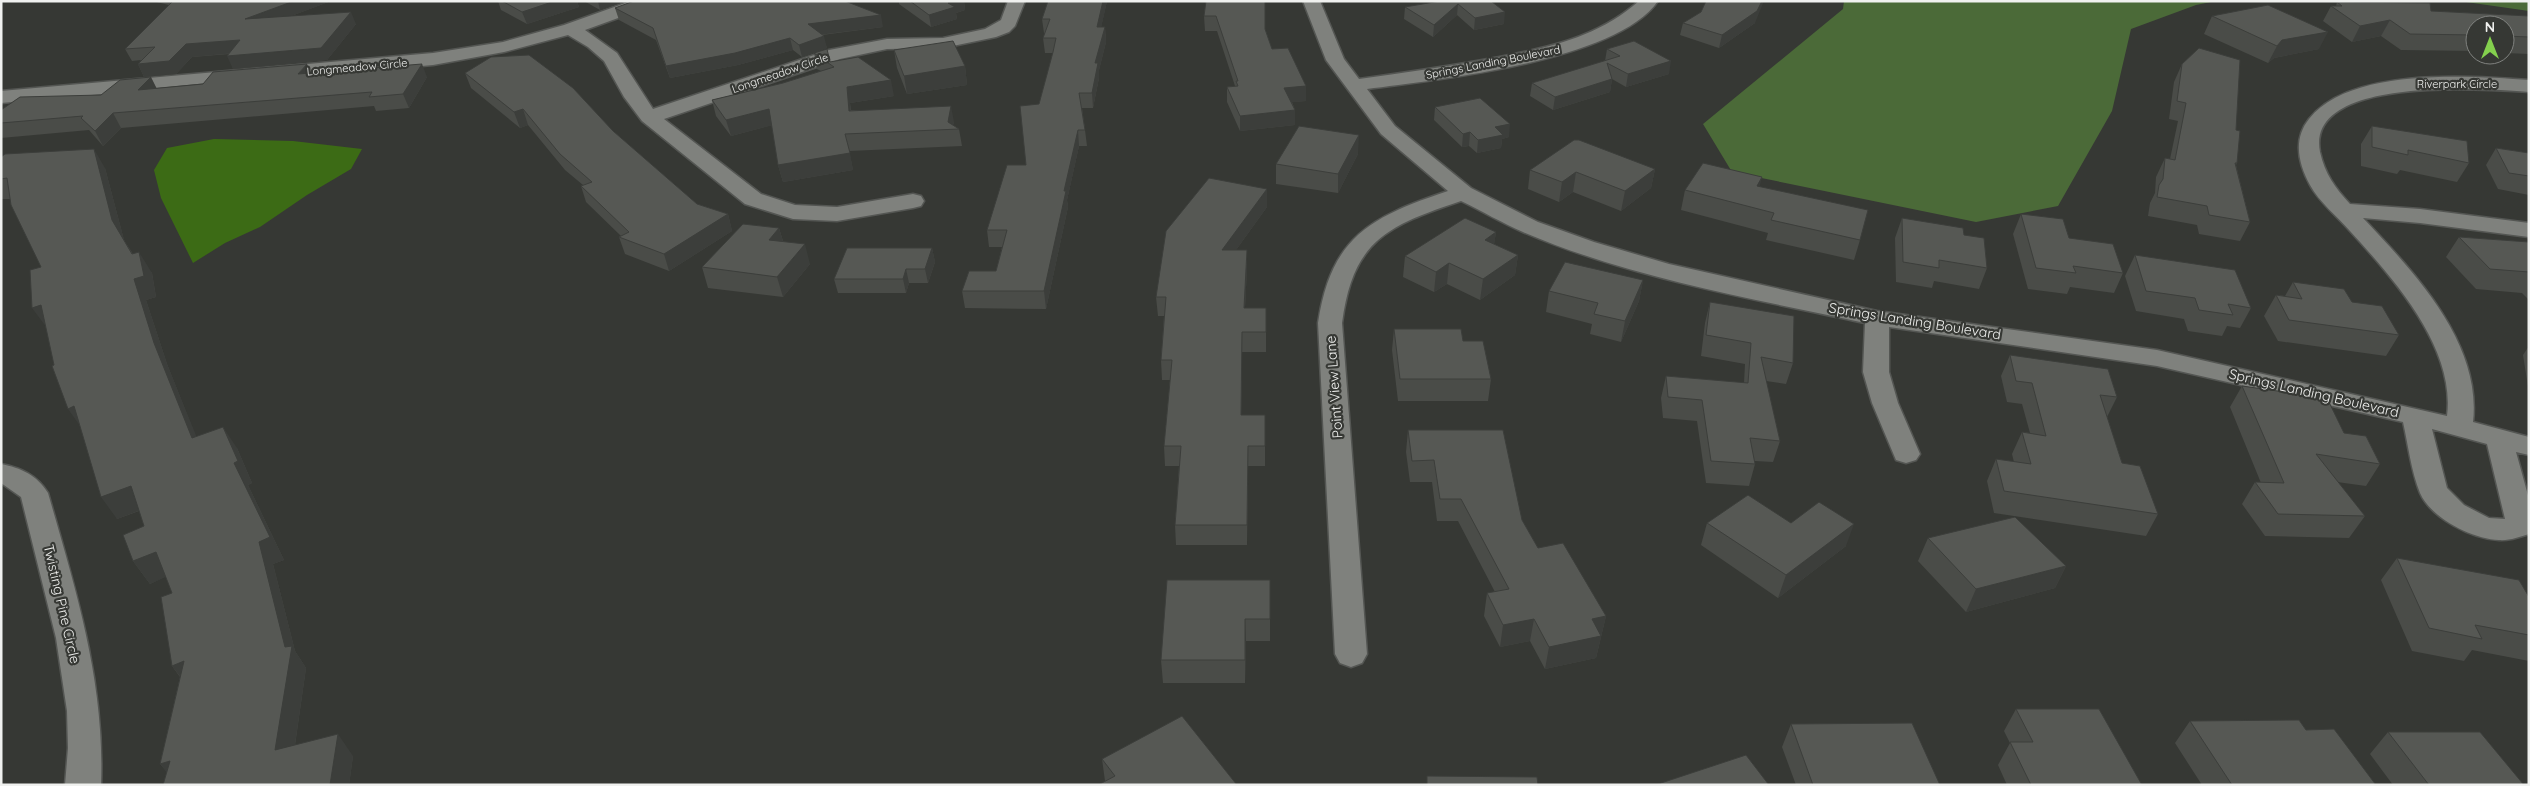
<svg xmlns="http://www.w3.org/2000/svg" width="2530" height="786" font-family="Quicksand,sans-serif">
  <rect width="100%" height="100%" fill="#363834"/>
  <path fill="#4b6a38" d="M1844,1H2216L2196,5L2131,29L2112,111L2058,206L1976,222L1732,172L1703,124L1843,9Z
    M2459,1H2529V11Z"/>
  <path fill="#3c6b15" d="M214,139L293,141L362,149L351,169L307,195L260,227L225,243L193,263L161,198L154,170L167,148Z"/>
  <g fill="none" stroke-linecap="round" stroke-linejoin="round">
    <defs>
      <path id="minor" d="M631,1H656L654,5L585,30L617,53L653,109L829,50L887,39L943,38L985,29L1001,20L1008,1H1025L1015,26L1009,32L996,37L943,48L887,49L840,59L664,119L761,194L795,205L837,207L913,194L921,196L924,201L921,206L913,208L837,221L793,219L745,204L642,121L624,97L604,61L588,47L568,35L504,52L433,65L1,103V91L433,53L503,42L564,25Z
        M1303,1H1320L1344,59L1359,79C1402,73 1445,67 1488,59C1543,49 1596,39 1639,1H1658C1617,61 1437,80 1367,89L1395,126L1471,188L1538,222L1594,242L1669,264L1877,311L2157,350L2447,416C2456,348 2393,278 2350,231C2338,217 2319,202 2310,185C2298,163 2293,139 2309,119C2350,67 2469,76 2529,80V92C2486,89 2305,75 2320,152C2325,174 2335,188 2350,204L2420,209L2529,223V237L2420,223L2363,218C2414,272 2482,343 2473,422L2529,437V455L2516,452L2529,499V534C2520,537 2508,541 2499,540C2472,539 2431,518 2420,493C2411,471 2408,444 2403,422L2157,366L1889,327V372L1898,403L1920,454L1916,460L1906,463L1896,460L1872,403L1863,372L1865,323C1750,298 1631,278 1523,232C1502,223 1482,211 1461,201C1387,226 1353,240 1342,323L1367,654L1362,663L1351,667L1340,663L1335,654L1318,323C1331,237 1370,217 1448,191L1381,134L1326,60ZM2432,429L2487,444L2505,519L2489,518L2464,505L2447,488Z
        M1,464C21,468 37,475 48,493C76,591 105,682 101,785H65L68,748L67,711L56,638L21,497L1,483Z"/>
    </defs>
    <use href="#minor" stroke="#545653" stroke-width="3"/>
    <use href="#minor" fill="#7f817d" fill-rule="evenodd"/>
  </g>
  <path fill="#4a4c48" d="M152,1H331L291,16L356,24L327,60L233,69L229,54L192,57L176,74L144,77L138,64L141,60L132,61L125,49L169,5Z
    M498,1H577L579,7L527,24L501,10Z
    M584,1H625L600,10Z
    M899,1H964L965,10L956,13L957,19L931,27L899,4Z
    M1048,1H1107L1101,27H1105L1106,42L1099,70V78L1093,108H1082L1085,130L1087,146H1079L1067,200L1068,207L1046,309L965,308L962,291L996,271L1002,247H989L987,230L1026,165L1039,104L1053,53H1045L1043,38L1045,33H1044L1042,19Z
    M1206,1L1265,29L1272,49L1306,101L1292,102L1295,110V125L1240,131L1227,102V87L1235,86L1217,31H1205L1204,16Z
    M1491,1L1504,24L1474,30L1457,15L1433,37L1404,19L1405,7Z
    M2337,2L2431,11L2529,16V54L2505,53V25H2475V51L2401,50L2381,36L2352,42L2323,21L2331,6H2336Z
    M615,8L883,27L822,35L827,48L802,57L793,50L738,65L670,78L656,40L619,20Z
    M2212,16L2319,49L2274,58L2268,63L2204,34Z
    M1683,23H1755L1719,48L1680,35Z
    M1607,49L1669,74L1626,87L1612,79L1610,92L1553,110L1530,96L1532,83L1605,61Z
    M894,50L965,66L967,85L907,94L897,68Z
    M814,53L894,96L850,103L851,110L954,122L953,125L959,129L962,146L849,151L853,170L783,182L778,165L772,125L731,136L716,116L712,100L783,83L821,71L817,69Z
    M2182,64L2236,130L2237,163L2236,165L2250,222L2240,241L2199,234L2197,225L2148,216L2150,203L2155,193L2156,177L2165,158L2170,159L2178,121L2169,119L2174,82Z
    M311,73L427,77L409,108L376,111L374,106L121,128L103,146L89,130L1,138V110L101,95L157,88Z
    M465,73L613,131L697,204L728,214L732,231L669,271L625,254L619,237L621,236L586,202L581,186L583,185L565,170L528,125L520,128L471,88Z
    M1435,107L1509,137L1502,139L1501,148L1477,153L1469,146L1462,147L1434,120Z
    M2372,126L2469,163L2457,182L2400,170L2397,174L2361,166V144Z
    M2496,148L2529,153V195L2498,189L2486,165Z
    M1358,154L1338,193L1276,184V164Z
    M1,157L105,168L124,240L133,254L152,273L156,297L146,300L167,364L196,437L237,448L252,483L248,485L284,560L273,564L295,651L306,668L295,745L353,756L349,785H163L167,772L160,764L180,677L172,666V593L166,576L150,584L133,561L144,526L139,511L117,519L80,426L54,365L41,267L10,199H1Z
    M1655,169L1651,188L1621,211L1573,192L1559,202L1528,189L1530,170Z
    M1759,187L1860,240L1854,260L1766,240L1768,233L1681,210L1685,190Z
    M1267,189V207L1236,250H1247V268L1245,308H1266V352H1242L1241,415H1265V466H1248L1247,545H1176L1175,525L1179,466H1165L1164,446L1170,380H1162L1161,360L1164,316H1158L1156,297Z
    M2021,214L2069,238L2123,273L2114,293L2070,287L2067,294L2028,289L2013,234Z
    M1902,218L1964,235L1987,268L1979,289L1934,281L1932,288L1896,282L1895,238Z
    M779,228L783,241L810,264L783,297L708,288L702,267Z
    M1496,232L1494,244L1518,255L1515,275L1480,300L1447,284L1434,292L1403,277L1405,256Z
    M2459,237L2529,242V300L2522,293L2476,289L2446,257Z
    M932,248L935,262L928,283H909L906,293H838L834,279Z
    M2135,255L2251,308L2240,328L2227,326L2222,336L2188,331L2184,319L2136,311L2125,276Z
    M1643,280L1639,301L1621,342L1590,334L1592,324L1546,312L1549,291Z
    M2293,282L2352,302L2399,335L2386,356L2278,341L2264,316L2276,295L2285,296Z
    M1710,302L1793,363L1786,384L1766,381L1780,441L1773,462L1755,461V464L1749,486L1706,483L1697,421L1663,418L1661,398L1666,376L1744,383L1745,364L1701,356L1705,323Z
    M1394,329L1463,341L1491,379L1488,401H1398L1392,350Z
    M2529,346V393L2523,355Z
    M2010,355L2117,397L2107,417L2122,463L2158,514L2146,536L1994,513L1987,481L1996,459L2014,462L2012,454L2022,432L2030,433L2022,404L2007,402L2001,376Z
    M2242,386L2344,433L2380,464L2366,486L2337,482L2365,516L2349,538L2265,536L2242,504L2255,482L2261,483L2230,407Z
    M1408,430L1522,520L1538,548L1606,616L1596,658L1545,669L1530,641L1500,647L1484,616L1487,593L1495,592L1458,521H1437L1432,482H1410L1406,452Z
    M1707,523H1791L1846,546L1778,598L1701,545Z
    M1928,538L2066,566L2055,588L1966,612L1918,561Z
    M2397,558L2529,597V661L2472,650L2464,661L2412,651L2381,580Z
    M1270,580V641H1246L1245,683H1163L1161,660Z
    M2016,709L2142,785H2007L1998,765L2010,743L2004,731Z
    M2190,721L2306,730L2376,785H2202L2175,743Z
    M1791,724L1940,785H1796L1782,747Z
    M2388,732L2524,785H2393L2370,754Z
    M1102,759L1237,785L1105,781Z"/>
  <path fill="#3c3e3b" d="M294,1H331L251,31L245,19Z
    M555,1H577L579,7L527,24L522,12Z
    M598,1H625L600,10Z
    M953,1H964L965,10L956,13L957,19L931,27L929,15L948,3Z
    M1103,1H1107L1098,42L1097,27Z
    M1762,1H1764L1755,23L1719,48L1722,35Z
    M1458,4L1457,15L1433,37L1434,25Z
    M351,12L356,24L327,60L233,69L227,56Z
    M1505,12L1504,24L1474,30L1475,18Z
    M881,15L883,27L810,36L808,24Z
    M2390,20L2381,36L2352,42L2360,26Z
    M1105,27L1106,42L1099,70V78L1093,108L1092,93L1095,63Z
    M2328,32L2319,49L2274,58L2268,63L2277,46L2282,40Z
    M824,36L827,48L802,57L799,45Z
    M790,38L793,50L738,65L670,78L666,66Z
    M240,40L246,52L192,57L176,74L144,77L138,64L186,44Z
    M1671,61L1669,74L1626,87L1628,74Z
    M307,64L313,77L298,74Z
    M422,64L427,77L409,108L403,94Z
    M965,66L967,85L907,94L904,76Z
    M151,77L158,91L138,90Z
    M1612,79L1610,92L1553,110L1555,97Z
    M891,80L894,96L850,103L852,127L849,111L847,87Z
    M1306,86V101L1284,103V88Z
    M951,106L954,122L952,130L948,122Z
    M523,109L528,125L520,128L514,112Z
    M769,109L773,125L731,136L726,120Z
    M1295,110V125L1240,131V116Z
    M113,113L121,128L103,146L95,131Z
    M1510,124L1509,137L1502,139L1501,148L1477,153L1478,140L1495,127Z
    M1078,130L1079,146L1067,200L1068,207L1046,309L1044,291L1064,191Z
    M1470,132L1469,146L1462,147L1463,134Z
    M1359,135L1358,154L1338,193V174Z
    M94,149L105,168L124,240L143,272L139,252L152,273L156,297L146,300L167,364L206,460L192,438L154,343L112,220Z
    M850,153L853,170L783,182L778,165Z
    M1655,169L1651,188L1621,211L1625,191Z
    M1576,172L1573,192L1559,202L1562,182Z
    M1762,177L1757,197V186Z
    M1267,189V207L1223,268L1222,250Z
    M728,214L732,231L669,271L664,254Z
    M779,228L785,248L769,240Z
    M1496,232L1493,252L1485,240Z
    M805,244L810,264L783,297L777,277Z
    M932,248L935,262L928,283L925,269Z
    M1247,250V268L1244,327V308Z
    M1518,255L1515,275L1480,300L1483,279Z
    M1449,263L1447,284L1434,292L1436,272Z
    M906,269L909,283L906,293L903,279Z
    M1643,280L1639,301L1621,342L1625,321Z
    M41,305L47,328L32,308Z
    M1242,332V352L1241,435V415Z
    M74,406L83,430L68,409Z
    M223,427L237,448L252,483L248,485L284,560L273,564L295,651L306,668L291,772L275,750L285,647L234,463Z
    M1248,446V466L1247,545V525Z
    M131,486L146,508L117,519L101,497Z
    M1854,524L1846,546L1778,598L1786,575Z
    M156,552L172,574L150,584L133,561Z
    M2066,566L2055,588L1966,612L1976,589Z
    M1606,616L1596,658L1545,669L1549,647L1592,619Z
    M1245,619L1246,641L1245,683Z
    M1534,619L1530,641L1500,647L1503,625Z
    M184,661L189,688L172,666Z
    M338,734L353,756L349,785H330Z
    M170,761L178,785L160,764Z"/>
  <path fill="#565854" stroke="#3c3e3b" d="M173,1H294L245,19L351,12L321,48L227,56L240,40L186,44L169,61L138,64L155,47L125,49Z
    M502,1H555L522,12Z
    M634,1H845L881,15L808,24L824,36L799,45L790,38L735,53L666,66L653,28L615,8Z
    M910,1H953L948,3L955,7L929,15Z
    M1048,1H1103L1097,27H1105L1095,63H1098L1092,93H1079L1085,130H1078L1064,191H1066L1044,291H962L969,271H996L1007,230H987L1007,165H1026L1020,106L1039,104L1053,52L1056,38H1043L1050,19H1042Z
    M1206,1H1265V29L1272,49L1288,48L1306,86L1284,88L1295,110L1240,116L1227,87L1238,86L1236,81H1238L1216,16H1204Z
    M1440,1H1491L1505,12L1475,18L1458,4L1434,25L1405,7Z
    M1706,1H1762L1757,11L1722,35L1683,23L1701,12Z
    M2337,2L2430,3L2431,11L2529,16V37L2505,36V25H2475V35L2410,34L2390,20L2360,26L2331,6H2342Z
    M2268,5L2328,32L2282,40L2277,46L2212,16Z
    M953,41L965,66L904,76L894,50Z
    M1634,41L1671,61L1628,74L1607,63L1612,79L1555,97L1532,83L1620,56L1607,49Z
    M2199,48L2240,60L2236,130L2240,131L2237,163H2235L2250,222L2209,215L2207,206L2157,197L2159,185L2163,179L2165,158L2175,160L2186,103L2177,101L2182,64Z
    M827,49L830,62L858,57L891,80L847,87L849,111L951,106L948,122L959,129L845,134L850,153L778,165L769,109L726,120L712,100L783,83L834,67L814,53Z
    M529,55L573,88L613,131L697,204L728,214L664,254L619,237L629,232L581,186L592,182L560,154L523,109L514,112L465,73L491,57Z
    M307,64L298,74L422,64L403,94L369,97L372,92L113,113L95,131L81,118L83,116L1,123V110L20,97L101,95L120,80L151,77L138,90L203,84L213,72Z
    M1480,98L1510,124L1495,127L1503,135L1478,140L1470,132L1463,134L1435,107Z
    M1299,126L1359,135L1338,174L1276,164Z
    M2372,126L2467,141L2469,163L2408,150V155L2372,147Z
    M1574,140H1579L1655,169L1625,191L1576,172L1562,182L1530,170Z
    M2496,148L2529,153V176L2509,173Z
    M94,149L112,220L132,254L139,252L144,276L134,279L154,343L192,438L223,427L238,461L234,463L270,537L259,542L285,647L292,646L275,750L338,734L330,785H163L170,761L160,764L184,661L172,666L161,597L172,593L156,552L133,561L123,535L144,526L131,486L101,497L74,406L68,409L52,366L54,365L41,305L32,308L30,270L41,267L11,205L7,178L1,179V157L5,154Z
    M1703,163L1762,177L1757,186L1868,210L1860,240L1771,220L1774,213L1685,190Z
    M1209,178L1267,189L1222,250H1247L1244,308H1266V332H1242L1241,415H1265V446H1248L1247,525H1175L1181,446H1164L1172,360H1161L1166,297H1156L1166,231Z
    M2021,214L2063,219L2069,238L2113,244L2123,273L2073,266L2076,273L2036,268Z
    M1465,218L1496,232L1485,240L1518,255L1483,279L1449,263L1436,272L1405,256Z
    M1902,218L1963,228L1964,235L1984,238L1987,268L1939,260V268L1903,262Z
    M743,224L779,228L769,240L805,244L777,277L702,267Z
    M2459,237L2529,242V272L2490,269Z
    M847,248H932L925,269H906L903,279H834Z
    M2135,255L2235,270L2251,308L2228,304L2233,315L2199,310L2195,298L2146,291Z
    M1565,262L1643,280L1625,321L1594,314L1598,303L1549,291Z
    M2293,282L2344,289L2352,302L2382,306L2399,335L2289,320L2276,295L2302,299Z
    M1710,302L1794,316L1793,363L1761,357L1780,441L1750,438L1755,464L1711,461L1702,400L1668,397L1666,376L1748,383L1751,343L1706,335Z
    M1394,329H1461L1463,341H1483L1491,379H1400Z
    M2010,355L2108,369L2117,397L2100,395L2122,463L2140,466L2158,514L2004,491L1996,459L2031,464L2022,432L2046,436L2032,383L2016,381Z
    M2242,386L2327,398L2344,433L2366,436L2380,464L2316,454L2365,516L2278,514L2255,482L2284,483Z
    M1408,430H1503L1522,520L1538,548L1563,543L1606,616L1592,619L1601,636L1549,647L1534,619L1503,625L1487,593L1509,589L1461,499H1440L1434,460L1412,461Z
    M1748,495L1791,523L1819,502L1854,524L1786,575L1707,523Z
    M2015,517L2066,566L1976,589L1928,538Z
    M2397,558L2519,580L2529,597V635L2475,625L2482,639L2429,628Z
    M1167,580H1270V619H1245V660H1161Z
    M2016,709H2099L2142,785H2031L2010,742H2033Z
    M1182,716L1237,785H1098L1115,776L1102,759Z
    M2299,720L2306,730L2334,729L2376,785H2232L2190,721Z
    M1912,723L1940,785H1813L1791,724Z
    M2388,732H2480L2524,785H2429Z
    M1746,755L1769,785H1655Z
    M1427,776L1537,777L1538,785H1427Z"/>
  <g text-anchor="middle" stroke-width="4.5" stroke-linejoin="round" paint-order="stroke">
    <g font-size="11" fill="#f0f1ef" stroke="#363834">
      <text transform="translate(1493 62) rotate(-11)" y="4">Springs Landing Boulevard</text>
      <text transform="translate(357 67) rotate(-5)" y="4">Longmeadow Circle</text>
      <text transform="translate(780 73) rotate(-19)" y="4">Longmeadow Circle</text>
      <text x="2457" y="88">Riverpark Circle</text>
    </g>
    <g font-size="14" fill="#f0f1ef" stroke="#363834">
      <text transform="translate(1915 321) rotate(9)" y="5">Springs Landing Boulevard</text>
      <text transform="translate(1334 387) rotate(-94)" y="5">Point View Lane</text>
      <text transform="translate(2314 393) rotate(13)" y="5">Springs Landing Boulevard</text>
      <text transform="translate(62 604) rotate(77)" y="5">Twisting Pine Circle</text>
    </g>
  </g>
  <rect width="2530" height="786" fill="none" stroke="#f0f1ef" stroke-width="5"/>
  <g transform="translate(2490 40)"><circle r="24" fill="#363834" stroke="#80827f"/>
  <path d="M0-4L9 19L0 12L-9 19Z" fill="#84d04e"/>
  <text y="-8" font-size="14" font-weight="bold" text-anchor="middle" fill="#f0f1ef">N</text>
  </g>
</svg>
